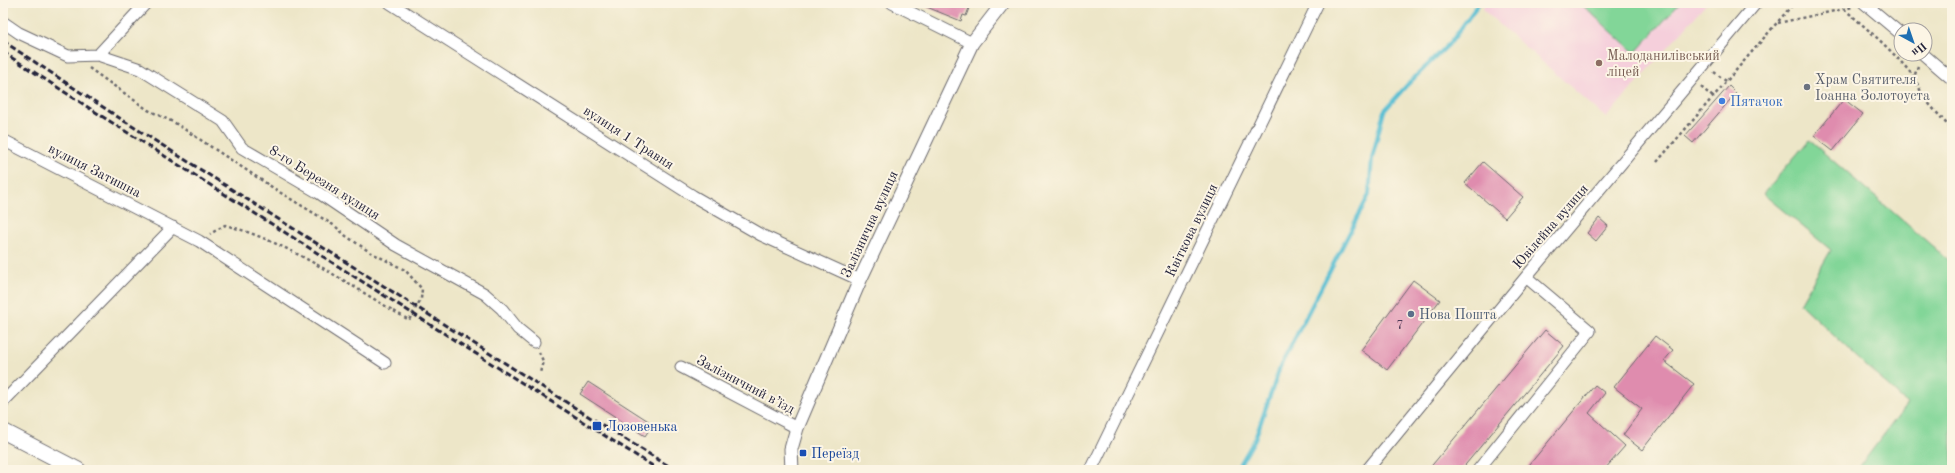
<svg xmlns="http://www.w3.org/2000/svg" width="1955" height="473" font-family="'Old Standard TT',serif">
  <rect width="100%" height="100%" fill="#fcf5e5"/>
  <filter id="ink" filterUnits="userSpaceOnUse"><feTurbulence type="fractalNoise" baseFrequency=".025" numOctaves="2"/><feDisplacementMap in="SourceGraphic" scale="8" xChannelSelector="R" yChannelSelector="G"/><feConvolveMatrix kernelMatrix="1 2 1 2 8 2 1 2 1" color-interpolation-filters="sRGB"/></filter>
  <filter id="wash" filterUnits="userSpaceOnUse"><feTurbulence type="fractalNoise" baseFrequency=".012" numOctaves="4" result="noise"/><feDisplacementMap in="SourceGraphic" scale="16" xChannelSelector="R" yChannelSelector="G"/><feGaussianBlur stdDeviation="0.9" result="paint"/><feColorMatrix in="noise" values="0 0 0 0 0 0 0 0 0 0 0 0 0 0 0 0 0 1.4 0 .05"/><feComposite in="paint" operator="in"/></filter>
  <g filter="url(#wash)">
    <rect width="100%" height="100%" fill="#ede6c8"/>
    <path fill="#f5cfdb" d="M1487,3H1707L1606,118L1482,9Z"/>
    <path fill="#82d698" stroke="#527c6a" d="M1580,3H1680L1635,53Z
      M1809,140L1952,263V470H1857L1907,404L1800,304L1831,250L1763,194Z"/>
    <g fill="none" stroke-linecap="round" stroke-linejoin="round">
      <path stroke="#55bdd2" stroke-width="4" d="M1237,470L1255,439L1280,367L1369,195L1372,158L1384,111L1407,85L1451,42L1479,3"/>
    </g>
    <g id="blocks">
      <path fill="#df8cae" d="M917,3H971L966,16L963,15L961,21Z
        M1729,86L1736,93L1693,143L1685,136Z
        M1844,99L1863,114L1833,151L1814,136Z
        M1483,162L1523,197L1505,218L1465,183Z
        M1599,218L1608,226L1596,241L1587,233Z
        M1413,280L1440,300L1387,370L1361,350Z
        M1545,330L1564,346L1461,470H1428Z
        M1655,336L1673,350L1664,361L1694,384L1642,450L1623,435L1642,409L1614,387Z
        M588,382L653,424L645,436L580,394Z
        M1595,385L1605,393L1589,413L1625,446L1604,470H1525Z"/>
    </g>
  </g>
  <g filter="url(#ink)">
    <use href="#blocks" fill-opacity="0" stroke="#69676c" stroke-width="1"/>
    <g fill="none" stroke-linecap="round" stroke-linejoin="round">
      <defs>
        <path id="minor" d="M390,3L693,196L761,235L860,280
          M892,3L972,43
          M1864,3L1901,34
          M3,22L19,33L68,56L98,55L140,69L223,121L242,148L319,193L396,245L485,294L502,309L518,329L534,342
          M1923,54L1952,79
          M98,55L146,3
          M3,140L199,241L385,363
          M681,367L797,428
          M3,402L173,227
          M1091,470L1318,3
          M1367,470L1526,277L1756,3
          M1478,470L1590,331L1526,277"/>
        <path id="tertiary" d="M792,470L791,449L797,428L860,280L972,43L1003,3"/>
        <path id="secondary" d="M3,431L78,470"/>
      </defs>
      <use href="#minor" stroke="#69676c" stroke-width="13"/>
      <use href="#tertiary" stroke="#69676c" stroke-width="15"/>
      <use href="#secondary" stroke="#69676c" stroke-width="17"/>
      <path stroke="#69676c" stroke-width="2.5" stroke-dasharray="3 3" stroke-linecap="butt" d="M1844,9C1870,31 1893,51 1914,77
        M1778,23L1853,7
        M1918,66L1914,77L1924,98L1952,130
        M89,68L148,110L175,123L281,193L335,226L346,236L370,252L405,270L422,289L421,299L409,320C350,286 292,243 225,225L210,234
        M1714,72L1726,81
        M1701,87L1713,97
        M1657,162L1794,3
        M539,352L543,361L540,373"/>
      <use href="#minor" stroke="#fff" stroke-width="11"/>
      <use href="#tertiary" stroke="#fff" stroke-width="13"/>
      <use href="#secondary" stroke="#fff" stroke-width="15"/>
      <path stroke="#22223b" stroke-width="3" stroke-dasharray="6 3" stroke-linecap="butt" d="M3,41L121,119L588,416L675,470
        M3,52L100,115L659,470"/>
    </g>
  </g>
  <circle fill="#8d6e63" stroke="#fcf5e5" stroke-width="1.5" cx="1599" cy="63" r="4"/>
  <circle fill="#6b7280" stroke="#fcf5e5" stroke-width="1.5" cx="1807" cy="87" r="4"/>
  <circle fill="#3f7fe0" stroke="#fcf5e5" stroke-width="1.5" cx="1722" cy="101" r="4"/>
  <circle fill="#5c6f8a" stroke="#fcf5e5" stroke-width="1.5" cx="1411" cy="314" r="4"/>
  <g fill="#1a4fb4" stroke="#fcf5e5" stroke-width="1.5">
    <rect x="592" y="421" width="10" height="10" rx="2"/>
    <rect x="799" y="449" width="8" height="8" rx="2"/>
  </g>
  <g text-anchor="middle" stroke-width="4" stroke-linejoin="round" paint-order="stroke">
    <g font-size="12" fill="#513c58">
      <text x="1400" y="329">7</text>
    </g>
    <g font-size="14" fill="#785e54" stroke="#fcf5e5" text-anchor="start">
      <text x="1607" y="60">Малоданилівський<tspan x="1607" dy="16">ліцей</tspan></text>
    </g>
    <g font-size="14" fill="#5b616d" stroke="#fcf5e5" text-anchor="start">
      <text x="1815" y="84">Храм Святителя<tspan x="1815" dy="16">Іоанна Золотоуста</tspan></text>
    </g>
    <g font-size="14" fill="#366cbe" stroke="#fcf5e5" text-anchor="start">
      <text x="1730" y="106">Пятачок</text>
    </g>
    <g font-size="14" fill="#22223b" stroke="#fcf5e5">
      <text transform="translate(629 137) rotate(33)" y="5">вулиця 1 Травня</text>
      <text transform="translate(95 170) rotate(27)" y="5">вулиця Затишна</text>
      <text transform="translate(325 182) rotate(32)" y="5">8-го Березня вулиця</text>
      <text transform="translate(869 224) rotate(-65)" y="5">Залізнична вулиця</text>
      <text transform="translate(1550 226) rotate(-49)" y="5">Ювілейна вулиця</text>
      <text transform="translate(1191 230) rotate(-64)" y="5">Квіткова вулиця</text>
      <text transform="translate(746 384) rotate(28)" y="5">Залізничний в’їзд</text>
    </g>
    <g font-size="14" fill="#4e5e75" stroke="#fcf5e5" text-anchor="start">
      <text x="1419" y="319">Нова Пошта</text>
    </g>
    <g font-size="14" fill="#164399" stroke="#fcf5e5" text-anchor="start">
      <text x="606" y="431">Лозовенька</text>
      <text x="811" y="458">Переїзд</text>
    </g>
  </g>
  <rect width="1955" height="473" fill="none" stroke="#fcf5e5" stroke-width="16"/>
  <g transform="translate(1913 42) rotate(140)"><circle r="19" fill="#fcf5e5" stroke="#a5a1a1"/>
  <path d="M0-3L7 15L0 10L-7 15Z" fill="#1f6fb2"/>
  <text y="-6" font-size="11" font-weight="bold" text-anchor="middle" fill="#22223b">Пн</text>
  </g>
</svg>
